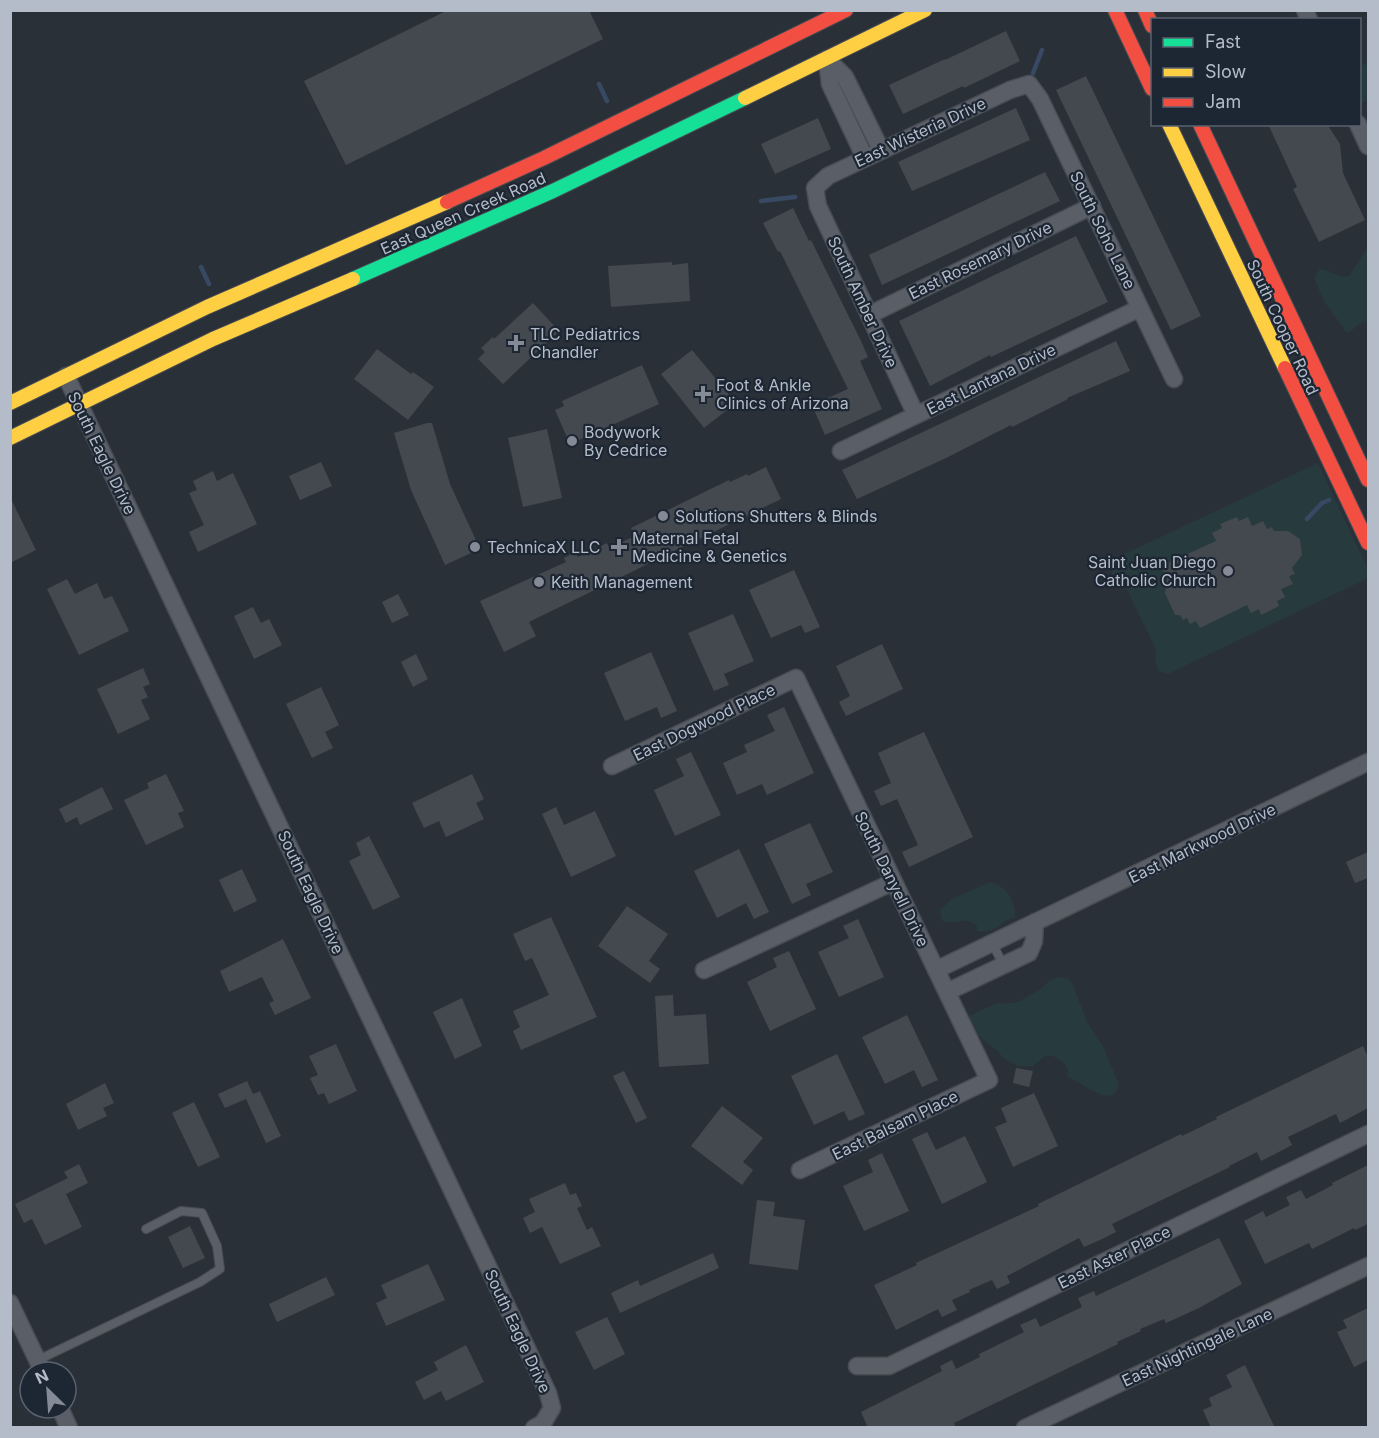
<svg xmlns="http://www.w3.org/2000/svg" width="1379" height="1438" font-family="Inter,sans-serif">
  <rect width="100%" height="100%" fill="#2a3038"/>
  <path fill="#273a3e" d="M1368,62V99L1362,103L1360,98V67Z
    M1368,247V320L1359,324L1350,332H1346L1324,301L1314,278L1320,269C1331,270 1339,279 1349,276Z
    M1318,463L1368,569V578L1168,674L1160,672L1155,663L1156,649L1126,588L1112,575L1111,566L1114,559Z
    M990,882C1007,887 1015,899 1015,917C996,922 1001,933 977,931V926C966,914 954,927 942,920L940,910L952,899Z
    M1059,977L1067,978L1072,983L1088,1024L1103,1046L1119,1085L1116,1092L1110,1096C1093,1095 1083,1083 1067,1077L1068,1070L1064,1063L1053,1056H1045L1033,1066H1019L1004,1059L997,1050L993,1048L978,1035L969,1016L995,1004L1018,1002L1041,989L1050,980Z"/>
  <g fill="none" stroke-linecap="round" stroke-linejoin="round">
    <path stroke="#384963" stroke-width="4.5" d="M1033,73L1042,50
      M599,84L607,101
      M761,201L795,197
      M201,267L209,284
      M1307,519L1322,503L1329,500"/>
  </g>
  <path fill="#444950" d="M448,10H589L603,39L346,165L304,81Z
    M1006,31L1020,61L964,88L963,86L903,114L889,85L945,59V60Z
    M1086,76L1201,316L1171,330L1056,90Z
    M1016,108L1030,140L912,191L898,162Z
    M818,118L831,149L775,174L761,144Z
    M1268,124H1327L1340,144L1343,173L1365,220L1319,242L1293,189L1297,187Z
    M1045,172L1060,201L882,285L869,255Z
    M793,208L809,241L811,240L861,341L868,357L860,361L882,409L825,435L812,405L848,389L780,251L778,252L763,223Z
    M1076,236L1108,302L991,357L990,355L930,386L899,321Z
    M672,262V265L688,263L690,301L611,307L608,266Z
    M533,303L559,331L503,384L478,359L485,352L481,348L493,337L494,339Z
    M1116,341L1130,371L1067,398L1068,399L1012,427L1011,425L946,458L857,499L842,470Z
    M377,349L411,374L413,372L434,387L408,420L354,379Z
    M692,350L736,403L704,428L661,374Z
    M642,365L659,404L570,444L555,410L564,406L562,401Z
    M427,423H432L450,484L480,549L445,565L411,490L394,433Z
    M547,429L562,498L523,507L508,438Z
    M321,462L332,486L300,500L289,476Z
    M766,467L781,499L529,622L536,636L504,652L480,601L566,562L564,558L575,552L578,557L607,543L609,548L635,536L631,528L729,480L730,482L747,474L748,476Z
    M213,471L217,481L233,473L257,524L198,552L189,532L204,525L189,493L197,490L193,481Z
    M10,497L36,550L10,563Z
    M1237,517L1239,521L1248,517L1252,526L1263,521L1267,529L1272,527L1274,531H1288L1300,539L1302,555L1292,568L1295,574L1289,576L1293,584L1281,589L1285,597L1277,601L1279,606L1261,615L1259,609L1251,613L1247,605L1200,628L1196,621L1190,624L1187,618L1183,620L1180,615H1175L1165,593L1167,579L1161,566L1216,541L1212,533L1222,528L1220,524Z
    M794,570L820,627L805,633L801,625L771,638L749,590Z
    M67,579L75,594L97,583L104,599L112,596L129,631L79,655L47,589Z
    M398,594L409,615L392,623L382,602Z
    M253,607L261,623L269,619L282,645L254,659L234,616Z
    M733,614L754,661L724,674L729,685L714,691L688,633Z
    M882,644L903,689L846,716L839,702L850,696L836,666Z
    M651,652L677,711L661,718L657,707L625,721L604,673Z
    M416,654L428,679L413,687L401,662Z
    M143,668L150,684L143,687L148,697L141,700L150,719L118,734L97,689Z
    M321,687L339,725L325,732L333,748L312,758L286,704Z
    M784,707L814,773L767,795L762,784L737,795L723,763L747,752L744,745L775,731L767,715Z
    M924,732L973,837L909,867L902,852L918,845L897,799L881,806L874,791L891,783L878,753Z
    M691,752L721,815L675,836L654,790L684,776L676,759Z
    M166,774L184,811L178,813L184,827L146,845L124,800L149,788L147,783Z
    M472,774L484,799L476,803L484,819L446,837L439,821L424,828L412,803Z
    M102,787L113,809L80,825L77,817L66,823L59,809Z
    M556,807L564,825L595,811L616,856L571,877L542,814Z
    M810,823L833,872L806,884L811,895L792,904L764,844Z
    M369,836L400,897L373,910L349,861L361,855L356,843Z
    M739,849L769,912L754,919L746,903L717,918L694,871Z
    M1368,852V878L1355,883L1346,862Z
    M242,869L257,901L234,912L219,880Z
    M627,906L668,934L649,961L660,969L650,983L598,946Z
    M551,917L597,1017L521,1050L513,1031L520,1027L513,1011L549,995L532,958L525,961L513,934Z
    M858,919L884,977L839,997L818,952L849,938L843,926Z
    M283,939L311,998L275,1015L269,1003L274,1001L262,977L229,992L220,971Z
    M789,951L816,1009L770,1031L747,982L777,967L773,958Z
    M673,995L674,1016L706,1014L709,1064L659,1067L655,996Z
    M462,998L482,1046L455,1059L433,1012Z
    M907,1015L938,1080L922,1087L914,1070L885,1084L862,1037Z
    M336,1044L357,1091L329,1104L324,1093L318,1095L310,1078L318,1075L309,1056Z
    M1363,1046L1368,1057V1108L1340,1123L1336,1114L1288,1137L1292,1145L1275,1154L1261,1161L1257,1152L1229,1166L1230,1167L1112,1224L1116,1232L1100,1240L1084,1247L1079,1238L1007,1276L1010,1283L997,1289L992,1280L969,1290L970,1292L952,1300L957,1310L942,1317L938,1309L896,1330L874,1285L917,1265L916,1263L1039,1206L1038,1204L1181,1134L1182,1136L1217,1119L1216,1117Z
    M837,1054L865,1114L849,1121L844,1111L814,1125L791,1076Z
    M1016,1068L1033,1071L1029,1087L1013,1083Z
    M624,1071L647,1118L636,1123L613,1076Z
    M247,1081L253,1094L260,1091L281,1136L266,1143L246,1099L225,1108L218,1094Z
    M105,1083L114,1103L103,1108L107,1116L78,1130L66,1104Z
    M1034,1093L1058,1146L1013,1167L995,1127L1007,1122L1001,1108Z
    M194,1102L220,1157L198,1167L172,1113Z
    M722,1106L763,1138L743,1162L753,1170L742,1185L691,1146Z
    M927,1132L936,1150L965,1136L987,1182L942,1204L912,1139Z
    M882,1153L909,1211L864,1231L843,1186L873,1172L868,1160Z
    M79,1164L88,1183L66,1194L82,1227L45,1245L32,1219L24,1223L15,1204L68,1178L64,1172Z
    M1368,1165V1224L1355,1230L1354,1228L1312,1249L1309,1243L1265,1264L1244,1221L1263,1211L1266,1217L1290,1205L1286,1197L1301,1190L1306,1199L1333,1185L1332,1183Z
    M565,1183L570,1195L576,1193L582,1206L577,1208L587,1230L592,1227L601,1246L560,1264L542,1227L530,1233L523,1218L535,1212L529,1199Z
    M757,1200L775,1202L773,1216L805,1220L798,1270L749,1264Z
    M190,1226L205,1258L183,1268L168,1237Z
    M1219,1238L1242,1284L1199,1308L1166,1323L1164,1319L1140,1329L1141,1331L1117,1342L1118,1344L954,1423L956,1428H868L861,1412L942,1371L940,1366L952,1360L956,1369L980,1357L979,1354L1024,1332L1020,1325L1036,1318L1040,1327L1082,1307L1078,1298L1094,1291L1096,1296Z
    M713,1253L719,1268L620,1313L611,1293L638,1280L640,1286Z
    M428,1264L445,1300L386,1326L376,1303L387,1298L381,1285Z
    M326,1277L335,1295L277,1322L269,1304Z
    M1368,1308V1360L1354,1367L1337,1332L1347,1328L1343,1320Z
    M607,1317L625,1354L594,1370L575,1332Z
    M466,1345L484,1382L446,1401L441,1391L424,1400L415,1382L438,1370L434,1362Z
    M1245,1365L1275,1428H1211L1203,1410L1212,1406L1209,1398L1232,1387L1226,1375Z"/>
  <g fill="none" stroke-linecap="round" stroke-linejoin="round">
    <defs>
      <path id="lane" d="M992,943L1004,966
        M38,1360L200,1282L220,1269L217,1246L202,1213L181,1211L146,1229"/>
      <path id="street" d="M1305,10L1309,20
        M827,59L830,84L865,158
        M827,59L845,77L881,150
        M1358,124L1368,146
        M869,315L1092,206
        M66,376L548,1393L552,1408L543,1423L534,1428
        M916,415L818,206L815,188L828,176L1010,90L1029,84L1040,99L1174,379
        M841,451L1140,308
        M612,766L796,678L989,1080L800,1170
        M704,970L893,882
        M936,970L1368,762
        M947,992L1029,953L1034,941L1035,922
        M10,1303L43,1372
        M857,1366H889L1368,1134
        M60,1408L69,1428
        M1025,1428L1368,1266"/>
      <path id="fast" d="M353,279L553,191L745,98"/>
      <path id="slow" d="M745,98L925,10
        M1169,124L1285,368
        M10,403L207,307L447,202
        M10,438L213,339L353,279"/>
      <path id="jam" d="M1115,10L1152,89
        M1145,10L1152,26
        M1200,124L1368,480
        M447,202L544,158L846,10
        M1285,368L1368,543"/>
    </defs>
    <use href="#lane" stroke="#484c53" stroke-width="10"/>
    <use href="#street" stroke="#484c53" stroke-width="19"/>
    <use href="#fast" stroke="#484c53" stroke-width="16"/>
    <use href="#slow" stroke="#484c53" stroke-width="16"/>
    <use href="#jam" stroke="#484c53" stroke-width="16"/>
    <use href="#lane" stroke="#5a5e66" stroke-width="8"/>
    <use href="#street" stroke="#5a5e66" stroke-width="16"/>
    <use href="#fast" stroke="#16e098" stroke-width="14"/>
    <use href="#slow" stroke="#ffcf43" stroke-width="14"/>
    <use href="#jam" stroke="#f24e42" stroke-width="14"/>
  </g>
  <g fill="#848b96" stroke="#1d2633" stroke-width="2">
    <path d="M513 334h6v6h6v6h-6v6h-6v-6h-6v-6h6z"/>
    <path d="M700 385h6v6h6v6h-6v6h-6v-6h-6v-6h6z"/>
    <circle cx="572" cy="441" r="6"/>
    <circle cx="663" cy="516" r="6"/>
    <circle cx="475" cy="547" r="6"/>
    <path d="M616 538h6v6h6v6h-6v6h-6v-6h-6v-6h6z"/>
    <circle cx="1228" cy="571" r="6"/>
    <circle cx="539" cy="582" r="6"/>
  </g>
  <g text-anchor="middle" stroke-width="4.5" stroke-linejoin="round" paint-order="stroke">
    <g font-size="16" fill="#b4bcc9" stroke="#1d2633">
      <text transform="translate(920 132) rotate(-25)" y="6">East Wisteria Drive</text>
      <text transform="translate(463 213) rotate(-24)" y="6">East Queen Creek Road</text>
      <text transform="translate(1103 230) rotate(64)" y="6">South Soho Lane</text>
      <text transform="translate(980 260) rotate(-26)" y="6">East Rosemary Drive</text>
      <text transform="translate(863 302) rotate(65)" y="6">South Amber Drive</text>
      <text transform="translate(1283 327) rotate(65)" y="6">South Cooper Road</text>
      <text transform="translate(991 379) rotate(-26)" y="6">East Lantana Drive</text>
      <text transform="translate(102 453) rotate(64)" y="6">South Eagle Drive</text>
      <text transform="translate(704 722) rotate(-26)" y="6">East Dogwood Place</text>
      <text transform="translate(1202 843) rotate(-26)" y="6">East Markwood Drive</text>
      <text transform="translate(892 879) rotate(64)" y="6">South Danyell Drive</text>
      <text transform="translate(311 892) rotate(65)" y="6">South Eagle Drive</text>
      <text transform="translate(895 1125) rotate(-26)" y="6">East Balsam Place</text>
      <text transform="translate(1114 1257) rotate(-26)" y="6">East Aster Place</text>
      <text transform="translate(518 1331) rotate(65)" y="6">South Eagle Drive</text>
      <text transform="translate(1197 1347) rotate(-25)" y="6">East Nightingale Lane</text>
    </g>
    <g font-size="16" fill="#b4bcc9" stroke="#1d2633" text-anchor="start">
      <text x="530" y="340">TLC Pediatrics<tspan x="530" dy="18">Chandler</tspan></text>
      <text x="716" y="391">Foot &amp; Ankle<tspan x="716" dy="18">Clinics of Arizona</tspan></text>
      <text x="584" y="438">Bodywork<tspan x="584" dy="18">By Cedrice</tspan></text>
      <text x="675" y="522">Solutions Shutters &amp; Blinds</text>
      <text x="632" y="544">Maternal Fetal<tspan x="632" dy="18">Medicine &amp; Genetics</tspan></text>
      <text x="487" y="553">TechnicaX LLC</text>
      <text x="1216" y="568" text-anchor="end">Saint Juan Diego<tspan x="1216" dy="18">Catholic Church</tspan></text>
      <text x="551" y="588">Keith Management</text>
    </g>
  </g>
  <rect width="1379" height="1438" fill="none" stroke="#b4bcc9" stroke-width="24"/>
  <rect x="1151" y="18" width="210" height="108" fill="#1d2633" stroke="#59626f" stroke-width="1.5"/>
  <rect x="1163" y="38" width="30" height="9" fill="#16e098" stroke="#59626f" stroke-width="1.5"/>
  <text x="1205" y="48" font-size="18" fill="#b4bcc9">Fast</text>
  <rect x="1163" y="68" width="30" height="9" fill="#ffcf43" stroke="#59626f" stroke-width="1.5"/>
  <text x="1205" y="78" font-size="18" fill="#b4bcc9">Slow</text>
  <rect x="1163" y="98" width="30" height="9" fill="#f24e42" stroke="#59626f" stroke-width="1.5"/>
  <text x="1205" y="108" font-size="18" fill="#b4bcc9">Jam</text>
  <g transform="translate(48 1390) rotate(335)"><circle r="28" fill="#1d2633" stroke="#59626f" stroke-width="1.5"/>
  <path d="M0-4.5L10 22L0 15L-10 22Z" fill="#848b96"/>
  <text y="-9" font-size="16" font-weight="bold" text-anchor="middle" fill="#b4bcc9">N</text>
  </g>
</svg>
